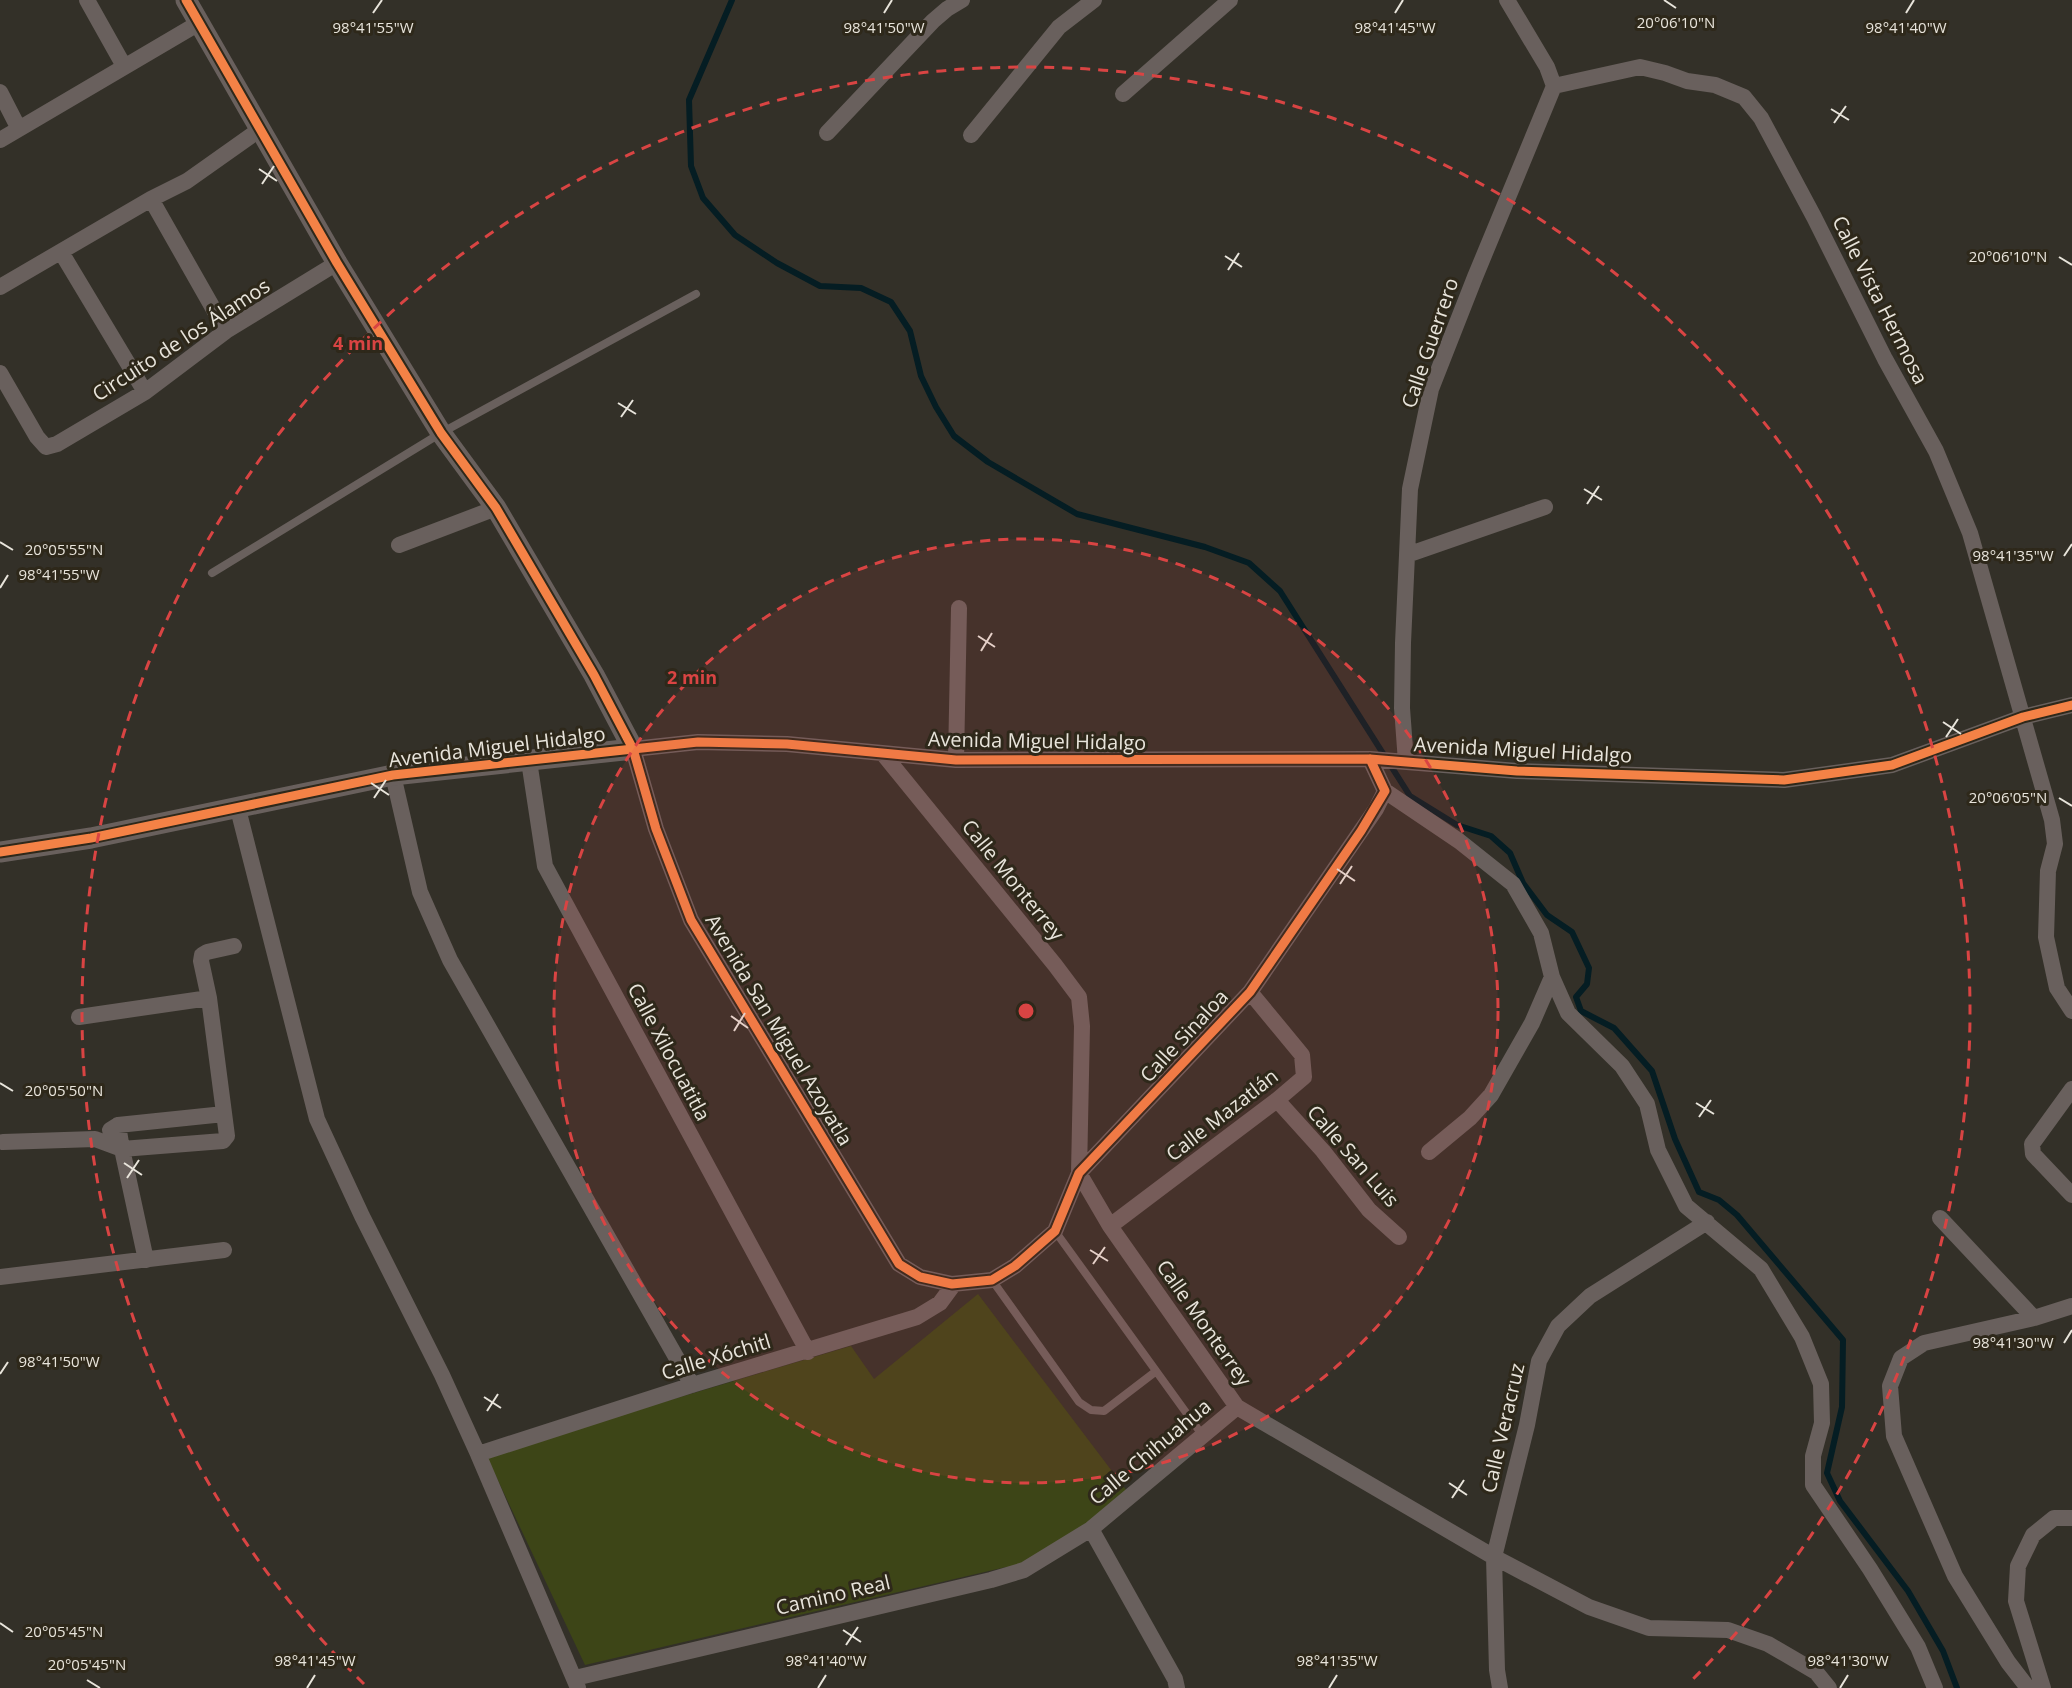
<svg xmlns="http://www.w3.org/2000/svg" width="2072" height="1688" font-family="'Open Sans',sans-serif">
  <rect width="100%" height="100%" fill="#333028"/>
  <path fill="#3d4517" d="M978,1294L1130,1495L1016,1569L1006,1567L585,1665L486,1455L851,1346L874,1379Z"/>
  <g fill="none" stroke-linecap="round" stroke-linejoin="round">
    <path stroke="#051d23" stroke-width="6" d="M732,0L689,100L691,166L703,198L735,235L777,263L820,286L861,288L891,302L910,331L921,376L936,407L954,436L988,462L1077,514L1205,547L1249,563L1280,591L1410,796L1457,825L1491,836L1510,853L1523,883L1547,915L1572,932L1589,968L1587,984L1576,997L1581,1011L1614,1028L1652,1071L1675,1139L1699,1192L1719,1200L1737,1215L1843,1340L1842,1407L1827,1473L1840,1501L1908,1591L1943,1651L1957,1688"/>
    <path stroke="#69605d" stroke-width="8" d="M212,573L441,433L696,294
      M1055,1231L1203,1436
      M992,1280L1079,1402L1091,1410L1104,1411L1155,1372"/>
    <path stroke="#69605d" stroke-width="16" d="M87,0L124,66
      M1554,86L1640,67L1665,73L1687,81L1715,85L1744,97L1761,118L1814,217L1885,359L1936,451L1970,533L2052,820L2055,844L2048,871L2046,937L2057,988L2072,1011
      M0,92L19,129
      M1123,94L1230,0
      M827,133L933,21L947,9L962,0
      M971,135L1059,27L1094,0
      M0,140L199,23
      M151,199L226,331
      M61,252L145,392
      M0,287L151,199L187,181L259,130
      M0,373L37,437L46,447L57,444L145,392L226,331L337,263
      M399,545L496,508
      M1407,555L1545,507
      M884,755L1055,965L1079,997L1082,1026L1079,1173L1110,1226L1237,1407L1494,1557L1589,1607L1649,1628L1728,1630L1768,1644L1816,1672L1829,1688
      M1370,759L1385,791L1376,809L1250,992L1079,1173L1055,1231L1015,1266L992,1280L952,1284L920,1277L899,1264L691,920L656,829L633,749L698,742L787,744L956,760L1370,759L1517,771L1784,780L1892,765L2023,717L2072,705
      M956,760L959,608
      M529,761L545,866L808,1352
      M1406,762L1402,708L1403,643L1410,489L1431,389L1475,277L1554,86L1547,67L1507,0
      M393,775L420,892L450,960L692,1385
      M1385,791L1459,841L1513,884L1541,933L1552,977L1568,1013L1622,1066L1647,1104L1658,1150L1686,1206L1761,1269L1802,1337L1821,1384L1822,1423L1813,1456V1485L1870,1569L1918,1647L1935,1688
      M238,809L317,1119L362,1216L442,1375L478,1454L578,1688
      M79,1017L209,998
      M2072,1089L2032,1144L2033,1154L2072,1195
      M1277,1100L1323,1151L1369,1210L1399,1237
      M118,1125L122,1149L146,1260
      M110,1130L118,1125L224,1114
      M3,1142L95,1139L122,1149L223,1141L227,1136L209,998L201,961L202,955L207,952L234,946
      M1429,1152L1470,1118L1491,1095L1532,1023L1552,977
      M1940,1218L2034,1318
      M1110,1226L1277,1100L1304,1077L1302,1055L1250,992
      M0,1277L224,1250
      M478,1454L692,1385L917,1317L940,1303L954,1284
      M1091,1529L1175,1679L1177,1688
      M575,1678L991,1580L1024,1570L1091,1529L1237,1407
      M1500,1688L1497,1670L1494,1557L1527,1425L1539,1361L1558,1326L1590,1296L1707,1222
      M2028,1688L2008,1662L1955,1576L1894,1436L1890,1386L1901,1358L1924,1343L2034,1318L2072,1306
      M2043,1688L2016,1601L2018,1566L2033,1535L2054,1518H2072"/>
    <path stroke="#69605d" stroke-width="21" d="M0,852L91,838L393,775L633,749L594,675L496,508L441,433L337,263L186,0"/>
    <defs>
      <path id="cycleway" d="M186,0L337,263L441,433L496,508L594,675L633,749L656,829L691,920L899,1264L920,1277L952,1284L992,1280L1015,1266L1055,1231L1079,1173L1250,992L1361,831L1385,791L1370,759
        M0,852L91,838L393,775L698,742L787,744L956,760L1370,759L1517,771L1784,780L1892,765L2023,717L2072,705"/>
    </defs>
    <use href="#cycleway" stroke="#2e281a" stroke-width="13"/>
    <use href="#cycleway" stroke="#f48246" stroke-width="9"/>
  </g>
  <path fill="none" stroke="#e8e4db" stroke-width="2" d="M1664,0L1676,8M373,13L382,0M884,13L892,0M1395,13L1403,0M1906,13L1914,0M1831,109L1849,120M1834,123L1846,106M259,169L277,181M262,184L274,166M1225,256L1242,267M2059,257L2072,265M1228,270L1239,253M618,403L636,414M621,417L633,400M1584,489L1602,500M1587,504L1599,486M0,542L13,550M2064,556L2072,544M0,588L8,575M978,636L995,647M981,651L992,633M1943,722L1961,734M1946,737L1958,719M371,783L389,795M374,798L386,780M2059,798L2072,806M1337,869L1355,881M1340,884L1352,866M731,1016L748,1028M734,1031L745,1013M0,1083L13,1091M1696,1103L1714,1114M1699,1117L1711,1100M124,1163L142,1175M127,1178L139,1160M1090,1250L1108,1261M1093,1264L1105,1247M2064,1343L2072,1330M0,1374L8,1362M484,1397L501,1408M487,1411L498,1394M1449,1483L1467,1495M1452,1498L1464,1480M0,1623L13,1632M843,1630L861,1642M846,1645L858,1627M87,1680L100,1688M307,1688L315,1675M818,1688L826,1675M1329,1688L1337,1675M1840,1688L1848,1675"/>
  <circle cx="1026" cy="1011" r="472" fill="#d94443" fill-opacity=".12"/>
  <g fill="none" stroke="#d94443" stroke-width="3" stroke-dasharray="10 8">
    <circle cx="1026" cy="1011" r="472"/>
    <path d="M364 1684A944 944 0 1 1 1688 1684"/>
  </g>
  <g text-anchor="middle" stroke-width="6" stroke-linejoin="round" paint-order="stroke">
    <g font-size="20" fill="#e8e4db" stroke="#2e281a">
      <text transform="translate(1880 300) rotate(63)" y="7">Calle Vista Hermosa</text>
      <text transform="translate(181 340) rotate(-33)" y="7">Circuito de los Álamos</text>
      <text transform="translate(1430 343) rotate(-71)" y="7">Calle Guerrero</text>
      <text transform="translate(1037 741) rotate(1)" y="7">Avenida Miguel Hidalgo</text>
      <text transform="translate(497 747) rotate(-7)" y="7">Avenida Miguel Hidalgo</text>
      <text transform="translate(1523 750) rotate(3)" y="7">Avenida Miguel Hidalgo</text>
      <text transform="translate(1013 880) rotate(51)" y="7">Calle Monterrey</text>
      <text transform="translate(779 1030) rotate(59)" y="7">Avenida San Miguel Azoyatla</text>
      <text transform="translate(1184 1036) rotate(-47)" y="7">Calle Sinaloa</text>
      <text transform="translate(669 1052) rotate(62)" y="7">Calle Xilocuatitla</text>
      <text transform="translate(1222 1115) rotate(-38)" y="7">Calle Mazatlán</text>
      <text transform="translate(1353 1156) rotate(49)" y="7">Calle San Luis</text>
      <text transform="translate(1204 1323) rotate(55)" y="7">Calle Monterrey</text>
      <text transform="translate(716 1357) rotate(-17)" y="7">Calle Xóchitl</text>
      <text transform="translate(1503 1428) rotate(-77)" y="7">Calle Veracruz</text>
      <text transform="translate(1150 1452) rotate(-40)" y="7">Calle Chihuahua</text>
      <text transform="translate(833 1595) rotate(-13)" y="7">Camino Real</text>
    </g>
  </g>
  <g font-size="15" text-anchor="middle" fill="#e8e4db" stroke="#2e281a" stroke-width="6" stroke-linejoin="round" paint-order="stroke">
    <text x="1676" y="28">20°06'10"N</text>
    <text x="884" y="33">98°41'50"W</text>
    <text x="1906" y="33">98°41'40"W</text>
    <text x="373" y="33">98°41'55"W</text>
    <text x="1395" y="33">98°41'45"W</text>
    <text x="2008" y="262">20°06'10"N</text>
    <text x="64" y="555">20°05'55"N</text>
    <text x="2013" y="561">98°41'35"W</text>
    <text x="59" y="580">98°41'55"W</text>
    <text x="2008" y="803">20°06'05"N</text>
    <text x="64" y="1096">20°05'50"N</text>
    <text x="2013" y="1348">98°41'30"W</text>
    <text x="59" y="1367">98°41'50"W</text>
    <text x="64" y="1637">20°05'45"N</text>
    <text x="315" y="1666">98°41'45"W</text>
    <text x="826" y="1666">98°41'40"W</text>
    <text x="1337" y="1666">98°41'35"W</text>
    <text x="1848" y="1666">98°41'30"W</text>
    <text x="87" y="1670">20°05'45"N</text>
  </g>
  <circle cx="1026" cy="1011" r="9" fill="#d94443" stroke="#2e281a" stroke-width="3"/>
  <g font-size="18" text-anchor="middle" font-weight="bold" fill="#d94443" stroke="#2e281a" stroke-width="6" stroke-linejoin="round" paint-order="stroke">
    <text x="358" y="350">4 min</text>
    <text x="692" y="684">2 min</text>
  </g>
</svg>
